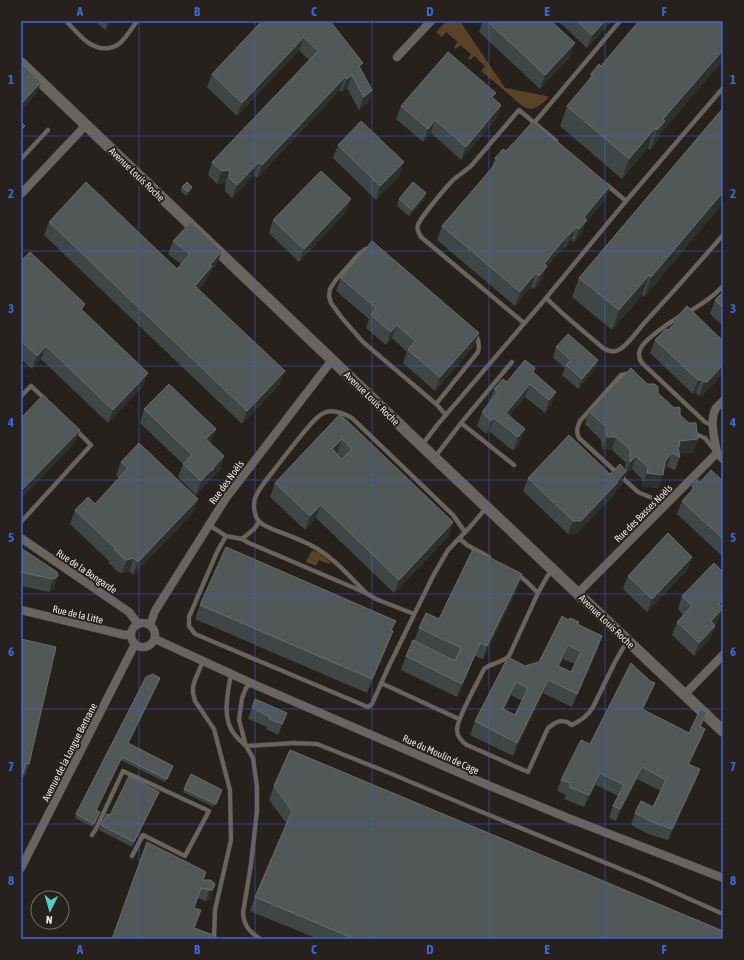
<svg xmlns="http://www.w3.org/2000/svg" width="744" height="960" font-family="'Asap Condensed',sans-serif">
  <rect width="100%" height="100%" fill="#26211c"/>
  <path fill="#5a4227" d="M446,21H460L505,88L547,96L548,98C529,118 523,106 507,93C499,86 490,78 481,71L485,66L474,56L470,60L468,59L471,54L460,45L456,49L454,47L458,42L446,32L442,37L436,32Z
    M312,550C319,553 324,556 330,562L329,564L319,560L316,566L306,562Z"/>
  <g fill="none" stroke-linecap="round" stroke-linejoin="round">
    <defs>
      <path id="service" d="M66,21C78,33 90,51 109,48C114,47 119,45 122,41C128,35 132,28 137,21
        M535,122L620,21
        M21,159L48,130
        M607,185L626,201
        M370,249H366L359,254L335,281L330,289L329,296L331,303L342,318L363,342L436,404L446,415
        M546,298L562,313L603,348C608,351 615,353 620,349C629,344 640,327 647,320C673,292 698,264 723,235
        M687,313C700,305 712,298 723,286
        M679,317C669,323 643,340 640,350C638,355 639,359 642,363L705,422L713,426
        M524,323L421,237C419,233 416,229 418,225C420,218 447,186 453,180C459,175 465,171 471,166L519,110L556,141
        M629,375L626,374L621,375L580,421C577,428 576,432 579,438L638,492L652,498L663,507
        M21,396L31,386L45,399
        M436,404L478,352C480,345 479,340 475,334
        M461,423L512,362
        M693,433L705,438L715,451
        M422,445L438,424L546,298L626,201L723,88
        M435,457L461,423L514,465
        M21,522L91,445L75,429
        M209,525L226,536L242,539L254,529L259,522
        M226,536L217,552L189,617V626L195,634L368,707L372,704L388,668L433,576L448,550L470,527L486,508
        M459,538L467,545L489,557
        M242,539L249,543L366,593L376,599L414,614
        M517,574L527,582L538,593L547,577L552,570
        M366,593C350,577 336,560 316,548C304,541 291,536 277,531C272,529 266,527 261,523C254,518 253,506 255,498C259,488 267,479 274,470C284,457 294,444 304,432C320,413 327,404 352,418L453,515L465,532
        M538,593L509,656C502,663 491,663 484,669C479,680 456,720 457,730C457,736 462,742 467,745L528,772L548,728L555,723L560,721L567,722L572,725C581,720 588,716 593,707L615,662L627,641
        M203,661L195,680L193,687V693L195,701L214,729L230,790L231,840L215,910L214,939
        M231,674C228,692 221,719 235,735C238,739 242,742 246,746L295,743L317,744L387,772L477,810L645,879L723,914
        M251,683L246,688L242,698L239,720L246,746L253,758L257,787V811L251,864L243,913C244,926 250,932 260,939
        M381,683L459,719
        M92,835L96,829L123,771L209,811L185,856L143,835L132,856"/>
      <path id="minor" d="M397,57L431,21
        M21,194L86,125
        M717,453C715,441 709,419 716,408C718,406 721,403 723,401
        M717,453L723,459
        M21,538L129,612L138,624
        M578,593L717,453
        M21,610L125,635L131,634
        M131 635a12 12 0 1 1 24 0a12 12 0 1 1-24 0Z
        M150,625L155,611L226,498L332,360
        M155,639L251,683L490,786L568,818L723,878
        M685,694L723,655
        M21,868L135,644"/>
      <path id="secondary" d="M21,63L421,445L723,731"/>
    </defs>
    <use href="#service" stroke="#433f3b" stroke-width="5"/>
    <use href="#minor" stroke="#433f3b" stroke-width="9"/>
    <use href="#secondary" stroke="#433f3b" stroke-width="12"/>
    <use href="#service" stroke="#69645e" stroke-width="4"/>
    <use href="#minor" stroke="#69645e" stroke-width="8"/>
    <use href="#secondary" stroke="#69645e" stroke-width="11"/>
  </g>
  <path fill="#3f4746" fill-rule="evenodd" d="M95,21H112L105,30Z
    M330,21L361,69L368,103L359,110L347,88L342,92L340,90L257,178L254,175L232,198L225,191V183L217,184L208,175L212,162L309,60L299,50L237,116L207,87L212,74Z
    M483,21H551L570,57L540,89L479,32Z
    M558,21H612L587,48Z
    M639,21L660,134L658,140L650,150L648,148L622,179L560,126L567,106L589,80L591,74L601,66Z
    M494,99L501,105L497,118L461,160L431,133L423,142L396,119L401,106Z
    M723,108V203L644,297L642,295L612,330L572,297L579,278Z
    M338,145L404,162L399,176L376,200L333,158Z
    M506,151L610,186L605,200L585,223L582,233L574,242L571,240L565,248L564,247L546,268L542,280L534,289L531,287L515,306L437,240L442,226L491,169L495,158Z
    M182,187L191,191L186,196L181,191Z
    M399,199L424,200L409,216L397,206Z
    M346,212L299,262L269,233L273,220Z
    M49,222L177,269L181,264L168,254L173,241L217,264L209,273L207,279L199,289L280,384L242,424L44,235Z
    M21,261L83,311L143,386L108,423L41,359L32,369L21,359Z
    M341,278L479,333L474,346L435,391L403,363L407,352L392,338L386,345L366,328L369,319L336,291Z
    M723,292V326L710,314L715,300Z
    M676,318L723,341V373L702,396H699L696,393L693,394L650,353L655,340L668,330L673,325Z
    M556,347L598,360L594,370L578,389L562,375L565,368L553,358Z
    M534,373L556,392L551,405L545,413L525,397L509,416L520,443L513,451L489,431L486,434L477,426L482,412L490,402H489L494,389L507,382Z
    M658,393L680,415L698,439L693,452L679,454L680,457L675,470L667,467L664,470L658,488L642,486L643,480L632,469L625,475V474L622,484L615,491L613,496L576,534H568L523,491L528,478L610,474L625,470L626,463L612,450H602L601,440L585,424L589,411Z
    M144,409L216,429L210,443L224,456L220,470L209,480L208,483L205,485L196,495L178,477L183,464L140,423Z
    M340,414L449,536L394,593L316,518L305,530L270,497L275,483ZM337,453L343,458L342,459Z
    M121,462L193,513L133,575L129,571L122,573L118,572L109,563V561L70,524L75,510L95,504L119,478L116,475Z
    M723,481V557L677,514L682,501L690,493L692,486L700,482Z
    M21,548L58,575L54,588L51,591L49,592L21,586Z
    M692,557L687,570L647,612L623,589L628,576Z
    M518,587L483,659L475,656L457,697L401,670L406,656L414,641L419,628Z
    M682,596L718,621L715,625V626L710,639L694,656L672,635L677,622L683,615L678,609Z
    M200,605L392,630L393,631L388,644L367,693L195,619Z
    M568,620L579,622V624L598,649L572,707L543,693L513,756L470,735L475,721L525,666L539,662ZM563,659L575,664L571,672L559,666ZM511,695L522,701L515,715L504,710Z
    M21,639L29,764L24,777H22L21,778Z
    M159,682L128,743L172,769L165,782L121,760L96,810L98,816L93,827L75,818L76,814Z
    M650,695L643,710L689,733L707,713L701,727L705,729L701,740L690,764L696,781L668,840L648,834L631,825L635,813L653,807L661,791L637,779L616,821L609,818L613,806L618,796L596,785L584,807L564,799L566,795L557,791L561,780L590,744Z
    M252,708L287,713L278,735L266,729L267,727L248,719Z
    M191,774L221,793L214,807L183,792Z
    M274,786L723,939H318L250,911L255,897L287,824L269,800Z
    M157,797L132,847L99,830L101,825L110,815Z
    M203,880H211V897L209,900L206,901L197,898L194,908V928L112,939Z"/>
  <path fill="#2d312e" d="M109,21H112L105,30L107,23Z
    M605,21H612L587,48L592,35Z
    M304,37L299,50L237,116L242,103Z
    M575,43L570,57L540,89L545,75Z
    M723,50V61L660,134L658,140L650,150L657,130L663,119Z
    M363,63L358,76L359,66Z
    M352,75L347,88L342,92L347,79Z
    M345,77L340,90L257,178L262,165Z
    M41,82L37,93L21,111V104Z
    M372,90L368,103L359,110L364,97Z
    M501,105L497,118L461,160L466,147Z
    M435,120L431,133L423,142L428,129Z
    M25,126L21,137V130Z
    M655,128L648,148L622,179L629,159Z
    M259,162L254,175L232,198L237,185Z
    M404,162L399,176L376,200L380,186Z
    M230,170L225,183L217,184L222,171Z
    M610,186L605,200L585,223L582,233L574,242L579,229L584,217Z
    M192,187L191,191L186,196L188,192Z
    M723,192V203L644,297L651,277Z
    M426,193L424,200L409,216L412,210Z
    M351,199L346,212L299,262L304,249Z
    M576,227L571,240L565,248L570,234Z
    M569,234L564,247L546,268L542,280L534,289L539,276L544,264L550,256Z
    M222,251L217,264L209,273L207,279L190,299L195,286L210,265Z
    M536,273L531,287L515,306L520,292Z
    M649,275L642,295L612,330L619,310Z
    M85,304L80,318L81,309Z
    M397,325L392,338L386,345L391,332Z
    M479,333L474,346L435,391L440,377Z
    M46,346L41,359L32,369L37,356Z
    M598,360L594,370L578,389L582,379Z
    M723,365V373L702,396H699L704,382Z
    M285,371L280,384L242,424L247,411Z
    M148,373L143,386L108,423L113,410Z
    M698,380H701L696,393L693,394Z
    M530,384L525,397L502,425L506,413Z
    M556,392L551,405L545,413L549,400Z
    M494,418L489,431L486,434L491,421Z
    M216,429L211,442L201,453L206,439Z
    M525,429L520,443L513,451L518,437Z
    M80,430L75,443L21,499V491Z
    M607,437H616L612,450H602Z
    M342,439L337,453L327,463L332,449Z
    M698,439L693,452L675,455L679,441Z
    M672,453L667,467L660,474L665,461Z
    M224,456L220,470L209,480L208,483L205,485L196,495L201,481Z
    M636,456L632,469L625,475L630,462Z
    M626,471L622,484L615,491L613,496L576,534H568L573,521L617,481Z
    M647,473L663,475L658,488L642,486Z
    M198,499L193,513L133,575L138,562Z
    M321,505L316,518L305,530L310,516Z
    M453,522L449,536L394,593L399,580Z
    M692,557L687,570L647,612L652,599Z
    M134,558L129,571L122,573L127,560Z
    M522,574L518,587L483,659L487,646Z
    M58,575L54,588L51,591L49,592L53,579Z
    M723,599V608L719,604Z
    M723,608L718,621L706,634L711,621Z
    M715,626L710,639L694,656L699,643Z
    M393,631L388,644L367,693L372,679Z
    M602,636L598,649L572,707L577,694Z
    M480,643L475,656L457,697L462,684Z
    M568,645L563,659L553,679L558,666Z
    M160,678L159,682L127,746L128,743Z
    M548,680L543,693L513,756L517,743Z
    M516,682L511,695L498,722L503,709Z
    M655,683L650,695L637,721L642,709Z
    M707,713L702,725L696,738L700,726Z
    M705,729L701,740L684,776L688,764Z
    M122,757L121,760L95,814L96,810Z
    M642,767L637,779L616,821L620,809Z
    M700,769L696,781L668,840L672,829Z
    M600,773L596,785L584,807L589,795Z
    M159,792L157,797L132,847L134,842Z
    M214,887L211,897L209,900L206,901L209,890Z"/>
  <path fill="#515857" stroke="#696e6c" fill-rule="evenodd" d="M262,21H330L363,63L359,66L372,90L364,97L352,75L347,79L345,77L262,165L259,162L237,185L229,178L230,170L222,171L212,162L318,51L304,37L242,103L212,74Z
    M487,21H551L575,43L545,75Z
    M577,21H605L592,35Z
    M639,21H723V50L663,119L665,121L657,130L655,128L629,159L567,106L593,75L591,74L599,64L601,66Z
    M448,52L496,93L492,97L501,105L466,147L435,120L428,129L401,106Z
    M21,63L41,82L21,104Z
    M723,108V192L651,277L649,275L619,310L579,278Z
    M361,121L404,162L380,186L338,145Z
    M533,121L610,186L584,217L587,220L579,229L576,227L570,234H569L550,256V257L544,264L547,266L539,276L536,273L520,292L442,226L492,168L498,160L495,158L503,149L506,151L512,144H513Z
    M21,122L25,126L21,130Z
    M321,171L351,199L304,249L273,220Z
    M86,182L177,269L190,254L173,241L191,222L222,251L210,265L212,266L195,286L285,371L247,411L49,222Z
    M187,182L192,187L188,192L182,187Z
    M413,182L426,193L412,210L399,199Z
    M372,241L479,333L440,377L408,350L415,341L397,325L391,332L371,315L376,308L341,278Z
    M30,252L85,304L81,309L148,373L113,410L46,346L37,356L21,341V261Z
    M723,292V308L715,300Z
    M687,306L723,341V365L707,382H704L701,380H698L655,340L666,329L668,330L678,320L676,318Z
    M568,334L598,360L582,379L566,365L571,360L556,347Z
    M525,360L535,368L533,372L556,392L549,400L530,384L506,413L525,429L518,437L494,418L491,421L482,412L498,392L494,389L503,379L507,382Z
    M631,368L647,384H655L658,387V393L674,408L679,407L680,408V415L689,423H696L698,439L679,441L680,445L678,448L680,457L672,453L665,461L663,475L647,473L648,467L636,456L630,462V450L616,437H607L606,427L589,411Z
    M169,384L216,429L206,439L224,456L214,467L213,470L210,471L201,481L183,464L192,455L144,409Z
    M43,395L80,430L21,491V418Z
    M340,414L453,522L399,580L321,505L310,516L275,483ZM342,439L352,449L342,459L332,449Z
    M569,435L610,474L620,464L626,471L617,481L618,482L581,521H573L528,478Z
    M139,443L198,499L138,562L134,558L127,560L123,558L114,549L115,548L75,510L88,497L95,504L128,468L121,462Z
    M711,470L723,481V539L682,501L694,488L692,486L697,480L700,482Z
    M668,533L692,557L652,599L628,576Z
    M226,547L396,621L391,630L393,631L372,679L200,605Z
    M21,548L57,572L58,575L56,578L53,579L21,572Z
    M473,549L522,574L487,646L480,643L462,684L406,656L413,640L455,661L461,648L419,628L426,613L439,619Z
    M714,563L723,572V599L719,604L723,608L711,621L715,626L699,643L677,622L692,606L682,596Z
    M562,616L568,620L570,618L579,622L577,624L602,636L577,694L548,680L517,743L475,721L508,657L525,666L539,662ZM568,645L581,652L571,672L558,666ZM516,682L528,688L515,715L503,709Z
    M21,639L56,647L29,764L25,763L23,774H21Z
    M631,663L650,681L655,683L642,709L689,733L701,708L707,713L700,726L705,729L688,764L700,769L672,829L652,822L635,813L641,801L653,807L666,780L642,767L620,809L613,806L624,785L600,773L589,795L569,787L571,783L561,780L581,740L590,744Z
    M153,674L160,678L128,743L173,766L167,779L122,757L96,810L100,812L94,824L76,814L146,677Z
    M255,699L287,713L282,724L269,719L270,717L252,708Z
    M290,750L723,931V939H355L255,897L292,811L274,786Z
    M191,774L222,790L216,804L184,789Z
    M129,776L159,792L134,842L101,825L107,814L110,815Z
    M147,842L206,872L203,880H211L215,884L214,887L212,890H209L201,888L194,908L201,910L194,928L216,936L215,939H112Z"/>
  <path fill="none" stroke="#3c65da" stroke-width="1" stroke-opacity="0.55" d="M139,21V939M255,21V939M372,21V939M489,21V939M605,21V939M21,136H723M21,251H723M21,366H723M21,480H723M21,594H723M21,709H723M21,824H723"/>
  <g text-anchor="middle" stroke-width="4" stroke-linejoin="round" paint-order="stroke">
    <g font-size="10" fill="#e9e5e2" stroke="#26211c">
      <text transform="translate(137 174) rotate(44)" y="4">Avenue Louis Roche</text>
      <text transform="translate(372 398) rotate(44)" y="4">Avenue Louis Roche</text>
      <text transform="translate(226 482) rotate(-54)" y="4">Rue des Noëls</text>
      <text transform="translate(643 513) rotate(-45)" y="4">Rue des Basses Noëls</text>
      <text transform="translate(87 571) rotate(34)" y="4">Rue de la Bongarde</text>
      <text transform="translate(78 614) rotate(13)" y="4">Rue de la Litte</text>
      <text transform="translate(607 621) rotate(44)" y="4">Avenue Louis Roche</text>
      <text transform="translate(69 752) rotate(-63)" y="4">Avenue de la Longue Bertrane</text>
      <text transform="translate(441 754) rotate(24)" y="4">Rue du Moulin de Cage</text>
    </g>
  </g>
  <rect width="744" height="960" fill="none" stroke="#26211c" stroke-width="44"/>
  <g transform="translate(50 910) rotate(185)"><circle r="19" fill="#26211c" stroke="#746f6b"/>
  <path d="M0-3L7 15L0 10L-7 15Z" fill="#54cdc6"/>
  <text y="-6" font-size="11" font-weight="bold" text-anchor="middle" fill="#e9e5e2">N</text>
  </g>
  <rect x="22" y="22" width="700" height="916" fill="none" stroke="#3c65da" stroke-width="1.5"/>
  <g font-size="13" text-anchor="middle" font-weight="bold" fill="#3c65da">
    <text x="80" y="16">A</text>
    <text x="197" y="16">B</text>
    <text x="314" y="16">C</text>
    <text x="430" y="16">D</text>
    <text x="547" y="16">E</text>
    <text x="664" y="16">F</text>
    <text x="11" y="84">1</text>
    <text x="733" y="84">1</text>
    <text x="11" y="198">2</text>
    <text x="733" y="198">2</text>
    <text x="11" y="313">3</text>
    <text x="733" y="313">3</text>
    <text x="11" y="427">4</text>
    <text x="733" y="427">4</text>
    <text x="11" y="542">5</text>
    <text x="733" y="542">5</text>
    <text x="11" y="656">6</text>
    <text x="733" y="656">6</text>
    <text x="11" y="771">7</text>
    <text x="733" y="771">7</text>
    <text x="11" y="885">8</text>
    <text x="733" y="885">8</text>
    <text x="80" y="954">A</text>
    <text x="197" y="954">B</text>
    <text x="314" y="954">C</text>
    <text x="430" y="954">D</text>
    <text x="547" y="954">E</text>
    <text x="664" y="954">F</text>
  </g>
</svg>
